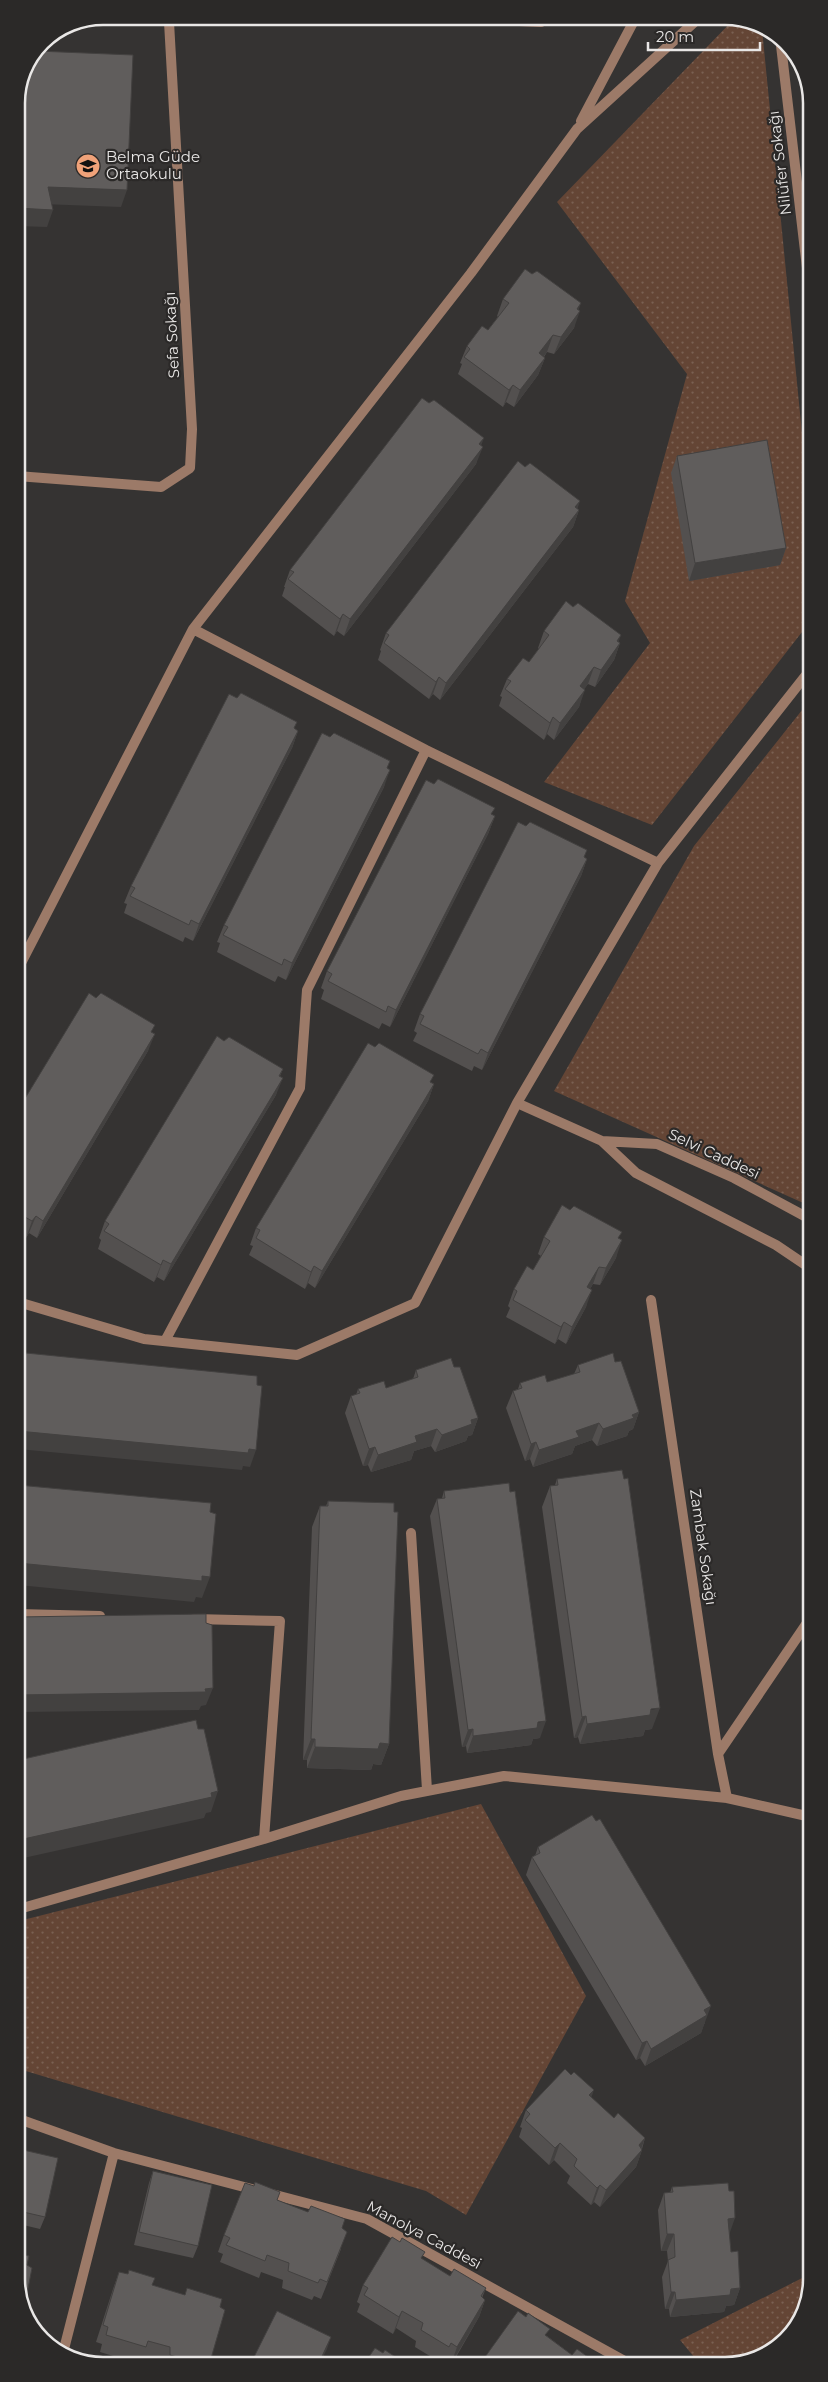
<svg xmlns="http://www.w3.org/2000/svg" width="828" height="2382" font-family="Montserrat,sans-serif">
  <defs>
    <pattern id="park-dots" width="8" height="8" patternUnits="userSpaceOnUse" patternTransform="scale(1.25)"><rect width="8" height="8" fill="#644535"/><path d="M2 2h.1M6 6h.1" fill="none" stroke="#7a6052" stroke-width="1.8" stroke-linecap="round"/></pattern>
  </defs>
  <rect width="100%" height="100%" fill="#353332"/>
  <path fill="url(#park-dots)" d="M735,18L762,29L809,504V623L652,825L544,782L650,643L625,601L687,374L557,202Z
    M810,700V1206L554,1091L694,846Z
    M481,1804L586,1996L466,2215L426,2191L19,2069V1921Z
    M812,2273V2279L794,2332L748,2363H699L680,2340Z"/>
  <g fill="none" stroke-linecap="round" stroke-linejoin="round">
    <path stroke="#9c7a68" stroke-width="10" d="M470,19L541,22L542,18
      M780,37L809,285
      M581,121L636,17
      M17,476L161,487L190,468L192,429L169,22
      M193,629L426,750L658,863
      M18,969L193,629L471,273L577,129L700,17
      M517,1103L602,1141L657,1144L734,1178L810,1219
      M602,1141L636,1173L776,1245L810,1268
      M651,1300L718,1754L727,1798
      M18,1302L144,1339L297,1355L415,1303L517,1103L658,863L810,670
      M165,1341L300,1088L307,990L426,750
      M411,1533L427,1790
      M18,1614L100,1616
      M194,1619L280,1621L264,1839
      M718,1754L811,1617
      M19,1909L264,1839L401,1796L504,1776L727,1798L811,1817
      M19,2119L114,2153L367,2219L628,2363
      M63,2353L114,2153"/>
  </g>
  <path fill="#53504f" d="M503,299L578,310L574,328L554,354L547,352L544,357L545,358L538,375L514,407L506,402L503,407L458,374L462,364L460,363L467,346L488,330L498,317L497,316Z
    M481,446L476,464L344,636L337,631L334,636L282,596L285,587H284L290,570Z
    M677,456L786,548L780,565L689,581L671,473Z
    M577,509L579,510L573,527L440,700L433,694L429,699L378,660L381,651L380,650L386,633Z
    M544,631L619,642L620,643L614,660L595,687L588,684L584,689L579,707L554,740L547,734L544,740L499,706L502,697L500,696L507,679L529,662L539,649L538,648Z
    M295,729L298,731L292,748L193,941L185,937L183,942L124,913L127,904L124,903L131,886Z
    M388,768L384,787L286,980L278,976L275,982L217,952L220,943L217,942L224,925Z
    M492,815L495,816L488,834L390,1027L382,1023L379,1029L321,999L324,990L321,988L327,971Z
    M526,826L587,850L584,857L587,859L581,876L482,1070L474,1066L472,1071L413,1041L417,1033L414,1031L420,1014Z
    M152,1033L148,1051L37,1238L29,1233L26,1238L18,1234V1110Z
    M224,1041L283,1069L280,1076L276,1095L164,1281L157,1277L154,1282L98,1249L101,1240L99,1238L105,1221Z
    M431,1083L434,1084L428,1101L315,1288L308,1283L305,1289L249,1255L253,1246L250,1245L256,1228Z
    M544,1237L619,1239L616,1258L600,1285L593,1284L590,1289L586,1307L566,1344L558,1339L555,1344L506,1317L510,1308L508,1306L514,1289L533,1270L541,1256L538,1254Z
    M615,1362L639,1412L633,1429L629,1431L627,1436L597,1446L592,1440L575,1446L572,1454L533,1467L530,1459L525,1461L506,1408L513,1391L518,1389L520,1383L547,1382L574,1374L578,1365Z
    M454,1367L478,1418L472,1435L468,1436L466,1441L435,1452L431,1446L414,1451L411,1460L371,1472L368,1465L363,1466L345,1413L351,1396L356,1395L358,1389L386,1388L413,1379L416,1370Z
    M557,1479L652,1729L645,1730L643,1736L580,1744L578,1737L574,1738L542,1507L550,1486L555,1485Z
    M444,1491L540,1738L533,1739L531,1745L467,1753L466,1746L462,1747L430,1516L437,1499L442,1498Z
    M328,1501L389,1744L381,1765L373,1764L371,1770L307,1768V1760H303L312,1527L320,1506H326Z
    M538,1847L705,2023L704,2024L701,2033L645,2066L640,2058L636,2060L526,1875L532,1857L535,1856Z
    M591,2098L614,2118L645,2138L642,2149V2150L636,2167L600,2207L594,2202L591,2205L567,2183L570,2176L554,2160L549,2165L519,2137L522,2128L520,2127L526,2110Z
    M19,2149L45,2217L40,2229L19,2224Z
    M153,2171L198,2246L193,2258L134,2245L149,2183Z
    M672,2187L729,2235L731,2252L740,2288L734,2305L726,2306L724,2312L670,2317L669,2309H665L662,2277L668,2261L667,2251H661L658,2210L664,2193H670Z
    M277,2200L342,2228L341,2249L321,2299L314,2296L312,2300L282,2288L283,2280L261,2272L259,2278L220,2262L223,2254L218,2252L224,2235Z
    M422,2259L450,2276L486,2288L482,2298L485,2300L479,2317L452,2364L445,2361L443,2364L415,2347L416,2341L396,2328L393,2334L357,2312L360,2304L357,2302L363,2285Z
    M119,2272L152,2285L220,2307L209,2365H164L142,2358L140,2364L100,2352L102,2344L96,2342L113,2289Z
    M547,2336L572,2355L596,2363L482,2364L485,2357Z"/>
  <path fill="#434140" d="M48,187L127,190L121,207L42,204Z
    M17,208L53,210L47,227L17,226Z
    M581,303L576,317L580,311L574,328L554,354L561,337Z
    M553,335L547,352L533,370L539,353Z
    M545,358L538,375L514,407L520,390Z
    M513,385L506,402L503,407L509,390Z
    M484,438L479,451L483,447L476,464L344,636L350,619Z
    M580,501L575,516L579,510L573,527L440,700L446,683Z
    M786,548L780,565L689,581L695,563Z
    M343,614L337,631L334,636L340,619Z
    M621,635L616,649L620,643L614,660L595,687L601,670Z
    M594,667L588,684L574,703L580,686Z
    M439,677L433,694L429,699L436,682Z
    M585,690L579,707L554,740L560,723Z
    M553,717L547,734L544,740L550,723Z
    M298,731L292,748L193,941L199,924Z
    M390,770L384,787L286,980L292,963Z
    M495,816L488,834L390,1027L396,1010Z
    M587,859L581,876L482,1070L488,1053Z
    M155,1034L148,1051L37,1238L43,1221Z
    M283,1078L276,1095L164,1281L171,1264Z
    M434,1084L428,1101L315,1288L322,1271Z
    M36,1216L29,1233L26,1238L32,1221Z
    M622,1240L616,1258L600,1285L606,1268Z
    M163,1260L157,1277L154,1282L161,1265Z
    M314,1266L308,1283L305,1289L311,1272Z
    M599,1267L593,1284L581,1304L587,1287Z
    M592,1290L586,1307L566,1344L572,1327Z
    M564,1322L558,1339L555,1344L561,1327Z
    M639,1412L633,1429L629,1431L627,1436L597,1446L603,1429L632,1415Z
    M478,1418L472,1435L468,1436L466,1441L435,1452L442,1435L471,1420Z
    M599,1423L592,1440L575,1446L572,1454L533,1467L539,1450L576,1431Z
    M437,1429L431,1446L414,1451L411,1460L371,1472L378,1455L415,1436Z
    M18,1431L249,1449L256,1450L250,1467L243,1466L242,1470L18,1449Z
    M536,1442L530,1459L525,1461L531,1444Z
    M375,1447L368,1465L363,1466L369,1449Z
    M18,1563L202,1576L210,1577L202,1598L196,1597L194,1602L18,1585Z
    M213,1688L206,1705L201,1706L199,1710L19,1712L18,1695Z
    M660,1708L652,1729L645,1730L643,1736L580,1744L587,1724Z
    M586,1716L578,1737L574,1738L582,1717Z
    M546,1721L540,1738L533,1739L531,1745L467,1753L473,1736Z
    M473,1729L466,1746L462,1747L468,1730Z
    M311,1739H315L307,1760H303Z
    M380,1743L389,1744L381,1765L373,1764L371,1770L307,1768L315,1747Z
    M218,1791L211,1812L206,1813L204,1818L19,1859V1840Z
    M711,2006L701,2033L645,2066L651,2049L704,2010Z
    M647,2041L640,2058L636,2060L642,2043Z
    M594,2090L588,2107L589,2095Z
    M645,2138L640,2152L642,2150L636,2167L600,2207L606,2190L639,2145Z
    M560,2143L554,2160L549,2165L555,2148Z
    M600,2185L594,2202L591,2205L597,2188Z
    M735,2218L729,2235L728,2219Z
    M667,2234H674L667,2251H661Z
    M740,2288L734,2305L726,2306L724,2312L670,2317L676,2300Z
    M671,2292H675L669,2309H665Z
    M485,2300L479,2317L451,2364L457,2347Z
    M402,2311L396,2328L393,2334L399,2317Z
    M331,2337L327,2349L319,2365H318Z"/>
  <path fill="#605d5c" stroke="#434140" d="M37,51L133,55L127,190L48,187L53,210L17,208L16,97Z
    M525,269L532,274L537,271L581,303L577,309L580,311L561,337L553,335L539,353L545,358L520,390L513,385L509,390L464,357L470,349L467,346L482,326L488,330L509,303L503,299Z
    M422,398L429,403L434,400L484,438L479,444L483,447L350,619L343,614L340,619L288,579L294,572L290,570Z
    M767,440L786,548L695,563L677,456Z
    M518,461L525,467L530,463L580,501L575,507L579,510L446,683L439,677L436,682L384,643L389,635L386,633Z
    M566,601L573,607L578,603L621,635L617,641L620,643L601,670L594,667L580,686L585,690L560,723L553,717L550,723L505,689L511,681L507,679L523,658L529,662L549,635L544,631Z
    M241,693L297,722L294,728L298,731L199,924L191,920L189,925L130,896L135,888L131,886L229,694L237,698Z
    M322,733L330,737L334,733L390,761L387,768L390,770L292,963L284,959L282,965L223,935L228,927L224,925Z
    M438,779L495,808L491,814L495,816L396,1010L388,1006L386,1012L328,981L332,974L327,971L426,780L434,784Z
    M518,822L526,826L530,822L587,850L584,857L587,859L488,1053L481,1049L478,1054L420,1024L424,1016L420,1014Z
    M89,993L96,998L101,993L155,1025L151,1032L155,1034L43,1221L36,1216L32,1221L18,1213V1110Z
    M217,1036L224,1041L229,1037L283,1069L279,1076L283,1078L171,1264L163,1260L161,1265L104,1231L109,1224L105,1221Z
    M368,1043L375,1047L379,1043L434,1075L430,1082L434,1084L322,1271L314,1266L311,1272L256,1238L260,1230L256,1228Z
    M562,1205L570,1210L574,1206L622,1232L618,1238L622,1240L606,1268L599,1267L587,1287L592,1290L572,1327L564,1322L561,1327L513,1300L517,1291L514,1289L527,1266L533,1270L550,1241L544,1237Z
    M26,1353L257,1376V1385L262,1386L256,1450L249,1449L248,1453L18,1431V1358H25Z
    M613,1353L615,1362L621,1361L639,1412L632,1415L634,1418L603,1429L599,1423L576,1431L579,1437L539,1450L536,1442L531,1444L513,1391L522,1388L520,1383L545,1375L547,1382L580,1372L578,1365Z
    M451,1358L454,1367H460L478,1418L471,1420L472,1424L442,1435L437,1429L415,1436L417,1442L378,1455L375,1447L369,1449L351,1396L360,1393L358,1389L384,1381L386,1388L418,1377L416,1370Z
    M622,1470L624,1479L628,1478L660,1708L651,1709L650,1715L587,1724L586,1716L582,1717L550,1486L558,1485L557,1479Z
    M509,1483L510,1492L515,1491L546,1721L538,1722L537,1728L473,1736V1729L468,1730L437,1499L445,1498L444,1491Z
    M18,1485L211,1503L210,1512L216,1514L210,1577L202,1576V1581L18,1563Z
    M328,1501L394,1503V1512H398L389,1744L380,1743L378,1749L315,1747V1739H311L320,1506H328Z
    M206,1614V1623L212,1625L213,1688L205,1689L206,1692L18,1695V1617Z
    M196,1720L198,1729H204L218,1791L211,1793L212,1797L19,1840V1760Z
    M592,1815L596,1821L600,1819L711,2006L704,2010L707,2015L651,2049L647,2041L642,2043L532,1857L540,1853L538,1847Z
    M565,2069L571,2075L574,2072L594,2090L589,2095L614,2118L618,2113L645,2138L639,2145L642,2150L606,2190L600,2185L597,2188L574,2166L577,2159L560,2143L555,2148L525,2120L530,2114L526,2110Z
    M19,2149L58,2158L45,2217L19,2211Z
    M153,2171L212,2185L198,2246L139,2232Z
    M255,2182L280,2192L277,2200L308,2212L311,2206L345,2219L342,2228L347,2232L327,2282L320,2279L318,2283L288,2271L289,2263L267,2255L265,2261L226,2245L230,2238L224,2235L245,2183L254,2186Z
    M728,2183L729,2191H734L735,2218L728,2219L731,2252L738,2251L740,2288L731,2289L730,2295L676,2300L675,2292H671L668,2260L675,2257L674,2234H667L664,2193L673,2192L672,2187Z
    M392,2237L400,2242L402,2238L425,2252L421,2258L450,2276L454,2269L486,2288L481,2296L485,2300L457,2347L451,2343L449,2347L421,2330L423,2323L402,2311L399,2317L364,2295L368,2288L363,2285Z
    M19,2254L29,2256L27,2265L32,2268L24,2309L19,2302Z
    M129,2270L155,2278L152,2285L185,2295L187,2288L222,2299L220,2307L225,2310L210,2362L202,2360L201,2364L170,2355V2347L148,2341L146,2347L106,2335L108,2327L103,2325L119,2272L128,2274Z
    M277,2311L331,2337L318,2365H250Z
    M518,2311L526,2317L528,2313L550,2329L545,2335L572,2355L577,2349L596,2363L487,2364L490,2360L485,2357Z
    M375,2348L383,2353L385,2350L406,2364H364Z"/>
  <defs>
    <symbol id="school-disc" viewBox="-11 -11 22 22"><circle r="9.5" fill="#f0a279" stroke="#2b2928"/><path d="M0-5L7-2L0 1L-7-2ZM-4 1L0 2.5L4 1V4Q0 6-4 4Z" fill="#111"/></symbol>
  </defs>
  <g fill-rule="evenodd">
    <use href="#school-disc" x="74" y="152" width="28" height="28"/>
  </g>
  <g text-anchor="middle" stroke-width="4.5" stroke-linejoin="round" paint-order="stroke">
    <g font-size="15" fill="#e9e7e6" stroke="#2b2928" text-anchor="start">
      <text x="106" y="162">Belma Güde<tspan x="106" dy="17">Ortaokulu</tspan></text>
    </g>
    <g font-size="15" fill="#e9e7e6" stroke="#2b2928">
      <text transform="translate(780 163) rotate(-97)" y="5">Nilüfer Sokağı</text>
      <text transform="translate(172 335) rotate(-93)" y="5">Sefa Sokağı</text>
      <text transform="translate(714 1154) rotate(25)" y="5">Selvi Caddesi</text>
      <text transform="translate(703 1547) rotate(82)" y="5">Zambak Sokağı</text>
      <text transform="translate(424 2235) rotate(28)" y="5">Manolya Caddesi</text>
    </g>
  </g>
  <path d="M0 0H828V2382H0ZM103 25H725A78 78 0 0 1 803 103V2279A78 78 0 0 1 725 2357H103A78 78 0 0 1 25 2279V103A78 78 0 0 1 103 25Z" fill="#2b2928" fill-rule="evenodd"/>
  <path fill="none" stroke="#e9e7e6" stroke-width="2.5" d="M103 25H725A78 78 0 0 1 803 103V2279A78 78 0 0 1 725 2357H103A78 78 0 0 1 25 2279V103A78 78 0 0 1 103 25Z"/>
  <path d="M648 42v8h112v-8" fill="none" stroke="#e9e7e6" stroke-width="2.5"/>
  <text x="656" y="42" font-size="15" fill="#e9e7e6" stroke="#2b2928" stroke-width="4" paint-order="stroke">20 m</text>
</svg>
